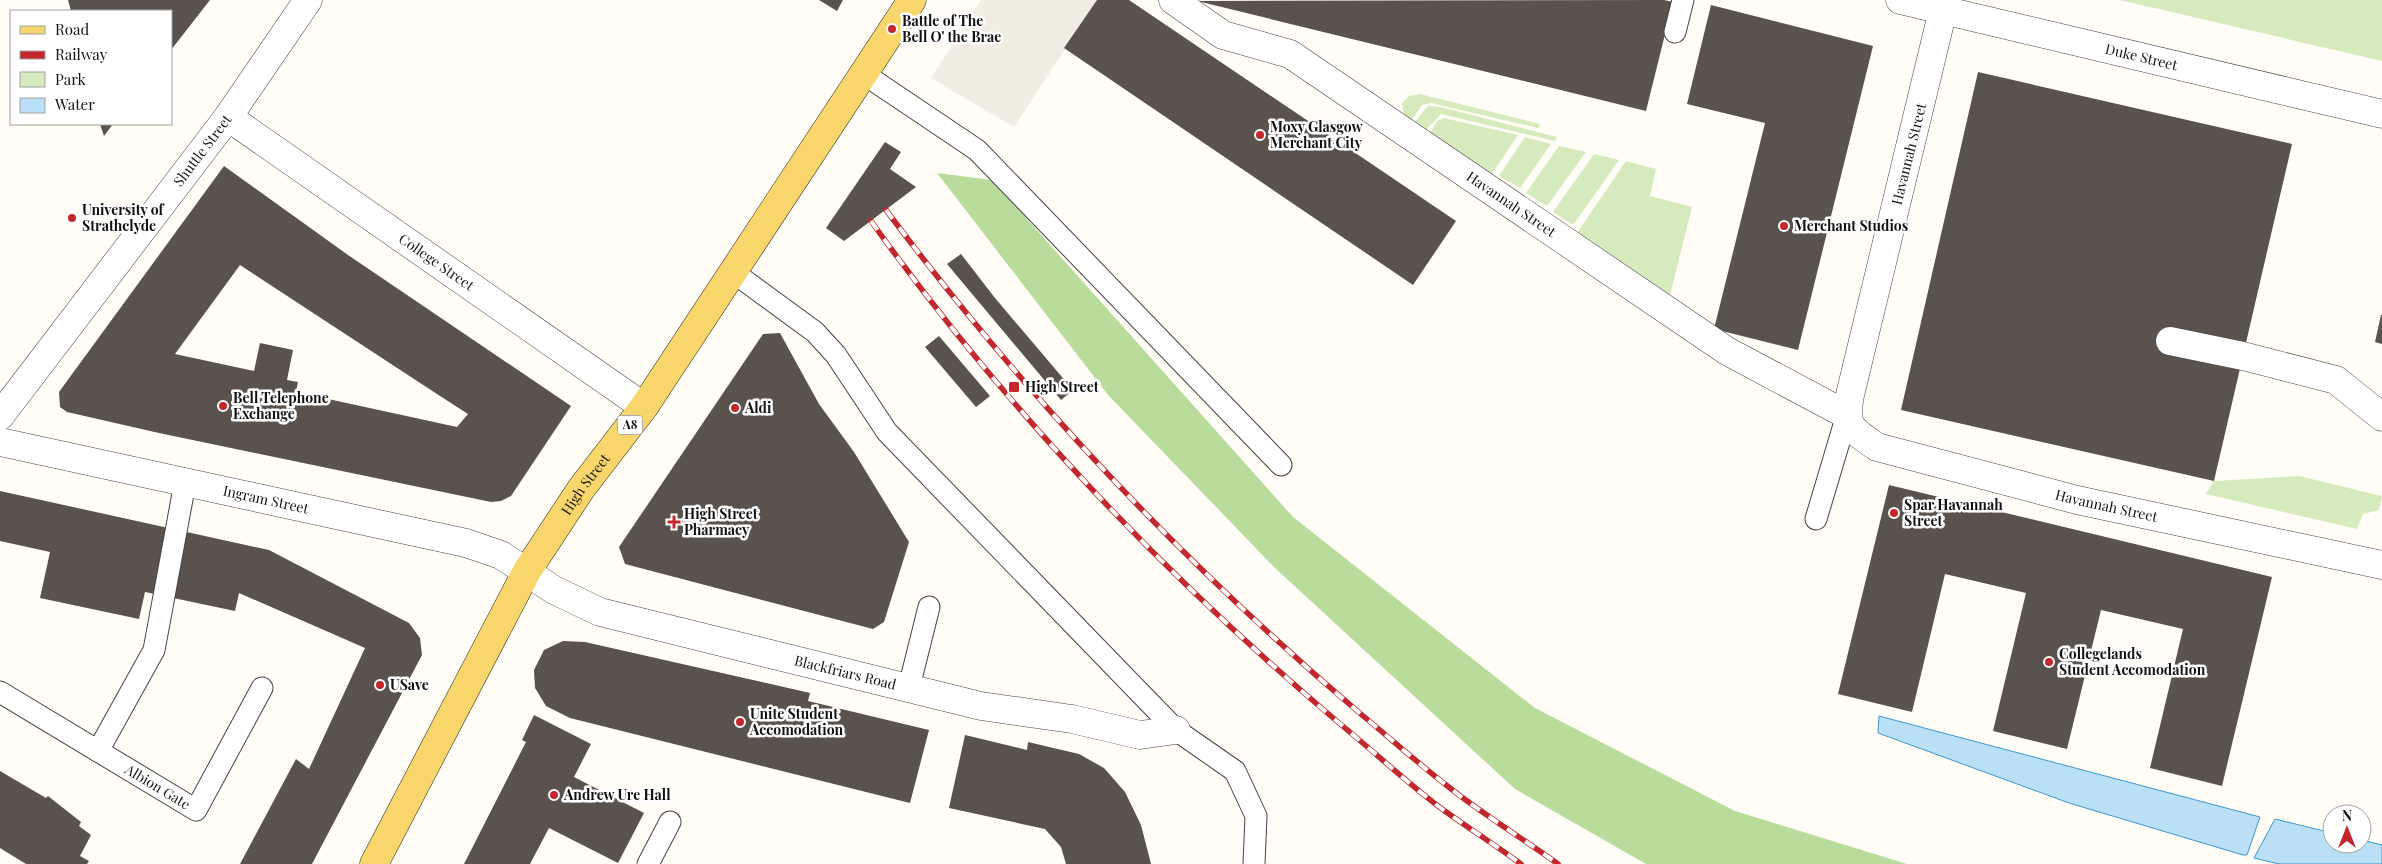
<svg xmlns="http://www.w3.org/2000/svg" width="2382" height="864" font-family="'Playfair Display',serif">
  <rect width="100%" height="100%" fill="#fffdf5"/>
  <path fill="#d5ebbd" d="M2120,0H2382V61Z
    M1420,94L1540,124L1538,128L1431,103L1422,105L1411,121L1404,115L1402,103L1409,96Z
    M1428,106L1441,107L1557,137L1555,141L1441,114L1425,131L1413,124Z
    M1444,118L1518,135L1491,175L1430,133L1437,121Z
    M1525,137L1551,144L1520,188L1499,176Z
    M1559,146L1586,152L1547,206L1526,193Z
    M1594,154L1619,160L1573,225L1553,212Z
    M1626,161L1656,169L1650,196L1692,207L1669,299L1575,236Z
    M2299,476L2382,496L2379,510L2363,514L2357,529L2206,494L2214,481Z"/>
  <path fill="#b9dc9c" d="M937,173L992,180L1293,517L1535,708L1735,811L1907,864H1646L1515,789L1275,568L1109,396Z"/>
  <path fill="#f1ede2" d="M981,0H1097L1014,127L931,78Z"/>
  <path fill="#b9e0f7" stroke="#3f96cf" d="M1879,716L2260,817L2247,855H2243L2069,803L1878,733Z
    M2275,819L2332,833V844H2362V840L2382,845V864H2279L2254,858Z"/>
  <path fill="#5a524d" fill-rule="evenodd" d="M68,0H210L171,50V11H71Z
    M819,0H843L837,11Z
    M1097,0H1129L1456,221L1413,285L1064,48Z
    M1664,0L1673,2L1646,111L1197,1Z
    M1711,5L1873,46L1798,350L1714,329L1765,123L1687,104Z
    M1978,72L2292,144L2214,481L1901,410Z
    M100,124H113L104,136Z
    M885,142L901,152L890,169L916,187L844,241L826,228Z
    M224,166L348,255L571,406L511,496L501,501L491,502L159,433L67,412L60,407L59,392ZM240,265L440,396L468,414L457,427L296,392L298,382L287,380L293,350L260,343L254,371L175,354Z
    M961,254L995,298L1073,390L1061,400L947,264Z
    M2381,315H2382V344L2375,342Z
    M780,333L819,404L854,452L909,542L884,622L873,629L625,564L619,547L763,334Z
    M939,336L990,396L976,407L925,347Z
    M1889,485L2272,577L2222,786L2150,768L2183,629L2101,610L2067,749L1993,731L2026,593L1945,574L1912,712L1838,694Z
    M0,491L269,550L409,623L420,638L422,655L312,864H240L296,759L309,769L365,648L239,593L235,611L145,592L139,619L40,598L50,552L0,541Z
    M563,641L585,642L810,693L808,701L929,730L910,803L570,718L546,706L535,688L534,670L544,650Z
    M534,715L591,744L574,777L644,813L618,863L549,828L530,864H464L526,742L522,740Z
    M965,735L1027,750L1028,742L1079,754L1104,768L1125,792L1141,825L1151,864H1066L1061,847L1045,829L949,808Z
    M0,771L46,798L48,796L81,822L79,826L91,835L80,856L89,861L87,864H26L0,848Z"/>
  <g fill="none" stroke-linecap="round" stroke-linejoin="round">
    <defs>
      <g id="service">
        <path d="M1675,32L1683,0"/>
        <path d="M864,74L977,150L1281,465"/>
        <path d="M733,272L815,332L836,355L887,432L1176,730L1235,771L1256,816L1254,864"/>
        <path d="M1816,519L1847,415"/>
        <path d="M909,687L929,607"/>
        <path id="s1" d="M0,692L196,810L262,688"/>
        <path d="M98,751L154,650L185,483"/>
        <path d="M648,864L670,822"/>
      </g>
      <g id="pedestrian">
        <path id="s2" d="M1173,0L1223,35L1290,54L1727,351L1847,415"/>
      </g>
      <g id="minor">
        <path id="s3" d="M1943,10L1850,395C1844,427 1851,429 1877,447L2077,500L2382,565"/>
        <path id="s4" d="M228,117L644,407"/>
        <path d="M2170,341L2243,356L2336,380L2382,417"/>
        <path id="s5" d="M0,416L228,117L308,0"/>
        <path id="s6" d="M0,442L466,543L501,555L554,590L600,612L981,706L1072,719L1140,735L1176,730"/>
      </g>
      <g id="tertiary">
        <path id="s7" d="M1900,0L2382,114"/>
      </g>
      <g id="primary">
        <path id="s8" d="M374,864L527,571L581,489L644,407L912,0"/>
      </g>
    </defs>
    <use href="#service" stroke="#444" stroke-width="23"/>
    <use href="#pedestrian" stroke="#444" stroke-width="29"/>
    <use href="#minor" stroke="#444" stroke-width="29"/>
    <use href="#tertiary" stroke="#444" stroke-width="29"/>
    <use href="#primary" stroke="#222" stroke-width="29"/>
    <use href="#service" stroke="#fff" stroke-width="21"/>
    <use href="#pedestrian" stroke="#fff" stroke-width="28"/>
    <use href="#minor" stroke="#fff" stroke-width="28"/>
    <use href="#tertiary" stroke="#fff" stroke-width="28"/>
    <use href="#primary" stroke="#f9d66b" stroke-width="28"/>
    <defs>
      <path id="rail" d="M886,210C1025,396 1185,565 1362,715C1391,739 1420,765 1450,788C1484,815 1522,838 1558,864
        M871,221C1004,407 1164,575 1339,723C1372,750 1404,780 1438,806C1465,826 1494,844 1521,864"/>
    </defs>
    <use href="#rail" stroke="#c4262e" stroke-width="5.5"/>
    <use href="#rail" stroke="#fff" stroke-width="4" stroke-dasharray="11" stroke-linecap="butt"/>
  </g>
  <g fill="#c4262e" stroke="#fff" stroke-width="2">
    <circle cx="892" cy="29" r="5"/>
    <circle cx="1260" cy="135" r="5"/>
    <circle cx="72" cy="218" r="5"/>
    <circle cx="1784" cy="226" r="5"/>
    <rect x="1008" y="381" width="12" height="12" rx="2.5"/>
    <circle cx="223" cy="406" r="5"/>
    <circle cx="735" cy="408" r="5"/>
    <circle cx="1894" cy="513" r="5"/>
    <path d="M671.5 514.5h5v5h5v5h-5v5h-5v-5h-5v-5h5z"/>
    <circle cx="2049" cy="662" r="5"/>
    <circle cx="380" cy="685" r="5"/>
    <circle cx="740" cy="722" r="5"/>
    <circle cx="554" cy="795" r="5"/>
  </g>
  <g text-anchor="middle" stroke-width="5" stroke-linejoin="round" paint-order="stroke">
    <rect fill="#fff" stroke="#585858" stroke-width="1" x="617.5" y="415.5" width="25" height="19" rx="4"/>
    <g font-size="12" font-weight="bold" fill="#111">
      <text x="630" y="429">A8</text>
    </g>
    <g font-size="14" font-weight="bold" fill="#111" stroke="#fff" text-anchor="start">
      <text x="902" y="26">Battle of The<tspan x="902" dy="16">Bell O' the Brae</tspan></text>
      <text x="1270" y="132">Moxy Glasgow<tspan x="1270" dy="16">Merchant City</tspan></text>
      <text x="82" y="215">University of<tspan x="82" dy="16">Strathclyde</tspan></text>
      <text x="1794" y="231">Merchant Studios</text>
      <text x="1025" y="392">High Street</text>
      <text x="233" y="403">Bell Telephone<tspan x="233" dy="16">Exchange</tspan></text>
      <text x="745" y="413">Aldi</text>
      <text x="1904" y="510">Spar Havannah<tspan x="1904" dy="16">Street</tspan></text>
      <text x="684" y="519">High Street<tspan x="684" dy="16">Pharmacy</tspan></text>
      <text x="2059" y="659">Collegelands<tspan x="2059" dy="16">Student Accomodation</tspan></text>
      <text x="390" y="690">USave</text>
      <text x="750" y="719">Unite Student<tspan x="750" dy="16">Accomodation</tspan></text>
      <text x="564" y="800">Andrew Ure Hall</text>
    </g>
    <g font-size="14" fill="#111" stroke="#fff">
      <text dy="5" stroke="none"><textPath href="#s7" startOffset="248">Duke Street</textPath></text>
      <text dy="5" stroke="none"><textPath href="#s5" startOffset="334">Shuttle Street</textPath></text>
      <text transform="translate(1909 154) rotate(-76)" y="5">Havannah Street</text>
      <text dy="5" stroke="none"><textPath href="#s2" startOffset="398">Havannah Street</textPath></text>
      <text dy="5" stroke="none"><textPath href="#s4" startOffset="254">College Street</textPath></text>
      <text dy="5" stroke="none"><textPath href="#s8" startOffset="435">High Street</textPath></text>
      <text dy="5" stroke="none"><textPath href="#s6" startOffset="272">Ingram Street</textPath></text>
      <text dy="5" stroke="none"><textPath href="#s3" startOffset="698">Havannah Street</textPath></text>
      <text dy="5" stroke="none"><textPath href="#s6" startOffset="881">Blackfriars Road</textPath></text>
      <text dy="5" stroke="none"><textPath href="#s1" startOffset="184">Albion Gate</textPath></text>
    </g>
  </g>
  <rect x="10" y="10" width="162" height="115" fill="#ffffff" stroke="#a0a0a0"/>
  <rect x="20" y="26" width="25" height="8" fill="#f9d66b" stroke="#a0a0a0"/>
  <text x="55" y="35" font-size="15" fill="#111111">Road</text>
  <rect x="20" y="51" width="25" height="8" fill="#c4262e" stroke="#a0a0a0"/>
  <text x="55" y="60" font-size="15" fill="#111111">Railway</text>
  <rect x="20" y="72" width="25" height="15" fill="#d5ebbd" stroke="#a0a0a0"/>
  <text x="55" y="85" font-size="15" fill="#111111">Park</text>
  <rect x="20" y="98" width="25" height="15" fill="#b9e0f7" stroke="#a0a0a0"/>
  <text x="55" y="110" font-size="15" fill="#111111">Water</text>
  <g transform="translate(2347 829)"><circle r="24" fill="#ffffff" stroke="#a0a0a0"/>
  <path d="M0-4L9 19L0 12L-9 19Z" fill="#c4262e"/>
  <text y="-8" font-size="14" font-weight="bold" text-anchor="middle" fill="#111111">N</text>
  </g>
</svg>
